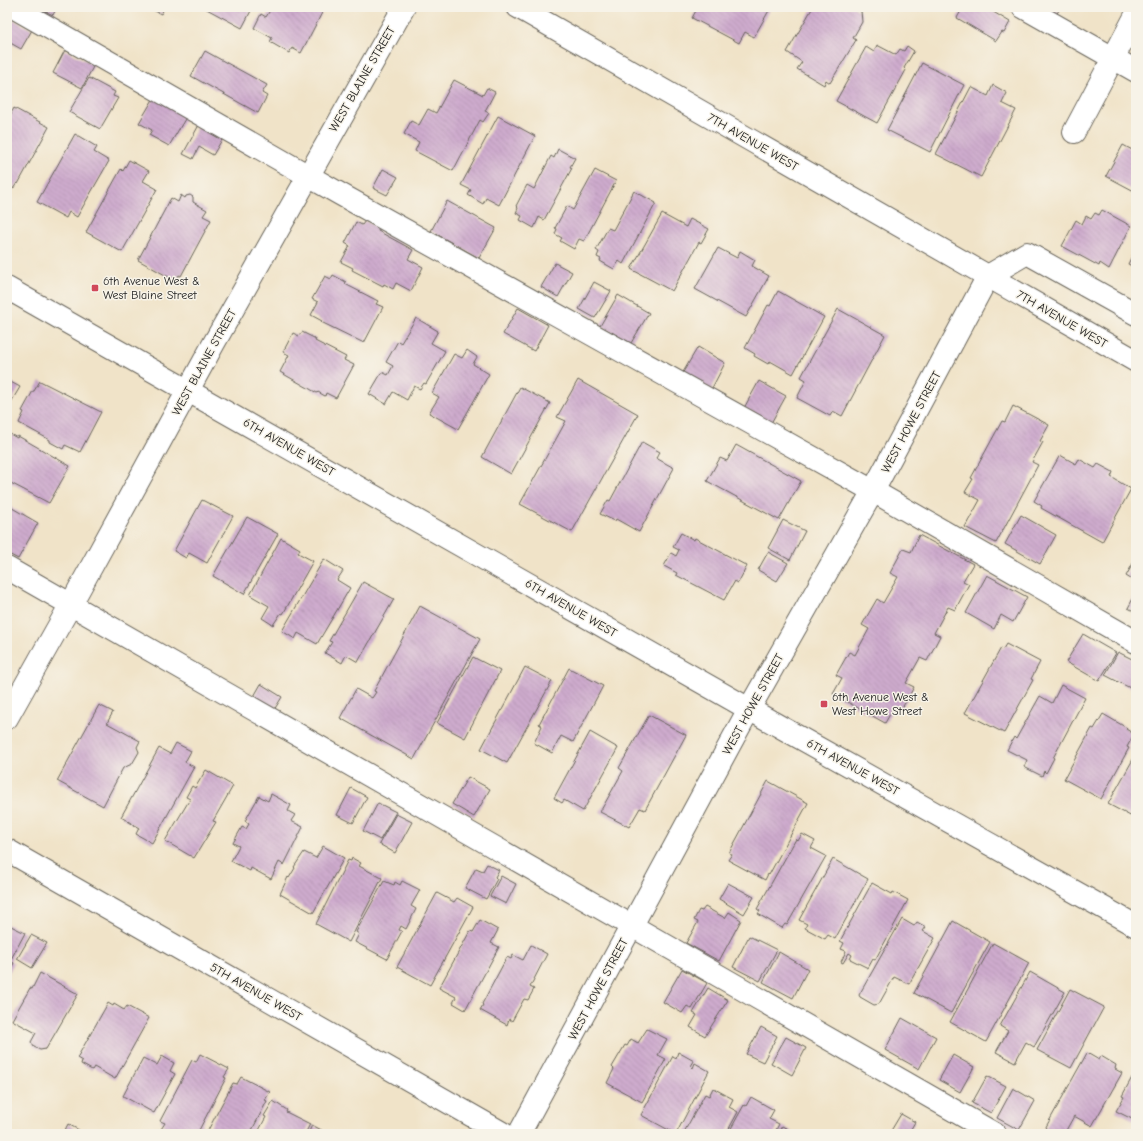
<svg xmlns="http://www.w3.org/2000/svg" width="1143" height="1141" font-family="'Comic Neue',sans-serif">
  <defs>
    <pattern id="building-back-hatch" width="6" height="6" patternUnits="userSpaceOnUse"><rect width="6" height="6" fill="#ceabcd"/><path d="M-1 5l2 2M0 0l6 6M5-1l2 2" fill="none" stroke="#b093af"/></pattern>
  </defs>
  <rect width="100%" height="100%" fill="#f7f3e8"/>
  <filter id="ink" filterUnits="userSpaceOnUse"><feTurbulence type="fractalNoise" baseFrequency=".025" numOctaves="2"/><feDisplacementMap in="SourceGraphic" scale="8" xChannelSelector="R" yChannelSelector="G"/><feConvolveMatrix kernelMatrix="1 2 1 2 8 2 1 2 1" color-interpolation-filters="sRGB"/></filter>
  <filter id="wash" filterUnits="userSpaceOnUse"><feTurbulence type="fractalNoise" baseFrequency=".012" numOctaves="4" result="noise"/><feDisplacementMap in="SourceGraphic" scale="16" xChannelSelector="R" yChannelSelector="G"/><feGaussianBlur stdDeviation="0.9" result="paint"/><feColorMatrix in="noise" values="0 0 0 0 0 0 0 0 0 0 0 0 0 0 0 0 0 1.4 0 .05"/><feComposite in="paint" operator="in"/></filter>
  <g filter="url(#wash)">
    <rect width="100%" height="100%" fill="#f0e3c8"/>
    <g id="blocks">
      <path fill="url(#building-back-hatch)" d="M37,7H57L53,15Z
        M147,7H165L161,14Z
        M203,7H253L242,28Z
        M272,7H325L301,53L292,48L289,53L270,42L272,38L254,28L261,14L266,17Z
        M698,7H771L754,37L745,32L739,43L692,18Z
        M813,7H853L861,11L862,22L853,38L856,40L830,83L826,80L824,85L797,69L802,62L787,52Z
        M959,7H985L1010,22L1004,33L1002,32L996,41L957,18L962,9Z
        M1034,7H1061L1054,18Z
        M7,16L32,30L21,49L7,41Z
        M877,45L896,55L900,49L904,51L907,46L914,51L904,68L906,70L877,123L836,101L866,47L874,52Z
        M65,50L94,65L82,88L53,73Z
        M205,51L267,85L262,93L267,96L258,113L191,76Z
        M922,63L964,85L930,152L887,130Z
        M89,78L115,92L113,96L118,98L100,129L69,112Z
        M454,80L483,95L487,88L495,92L485,111L489,113L483,122L480,120L453,171L415,151L419,142L404,134L411,121L419,125L428,109L436,113Z
        M993,85L1007,93L1002,103L1016,110L981,177L936,154L971,87L988,96Z
        M155,96L188,114L169,146L149,135L152,130L139,123Z
        M14,108L49,127L18,184L17,183L13,189L7,186V121Z
        M498,116L535,136L499,205L486,198L483,204L468,195L471,190L461,185Z
        M199,125L223,138L213,155L199,147L193,159L183,154Z
        M75,134L97,147L94,152L109,161L77,217L69,212L66,218L37,202Z
        M1123,145L1136,152V192L1106,176Z
        M558,149L575,158L570,167L572,168L544,220L539,217L534,228L520,220L522,216L516,213L518,208L516,206L527,185L534,189L551,156L554,158Z
        M129,160L149,171L143,181L157,189L122,252L86,232L121,169L123,171Z
        M383,169L398,177L387,195L373,188Z
        M595,170L616,181L584,241L579,239L574,249L560,241L562,238L555,234L557,229L555,228L567,206L573,210Z
        M634,191L656,203L623,264L619,261L614,269L600,261L601,259L597,257L599,252L596,250L608,228L613,230Z
        M181,195L185,198L186,196L190,195L193,197V202L207,210L203,216L211,220L181,276L179,275L176,281L138,260L171,198L178,202Z
        M447,201L496,228L479,258L431,231Z
        M1102,210L1131,226L1109,269L1100,263L1099,266L1062,246L1076,220L1082,224L1086,216L1091,219L1095,213L1099,215Z
        M662,214L686,227L690,219L709,229L701,243L699,242L672,291L631,269Z
        M365,221L379,228L378,231L413,250L408,259L423,267L411,291L396,283L393,289L384,284L383,286L352,270L353,268L341,262L350,246L345,243L356,222L362,225Z
        M718,248L737,258L740,251L755,260L752,266L769,276L746,317L695,289Z
        M1136,248V268L1128,264Z
        M555,263L572,272L558,297L541,287Z
        M333,275L346,282L345,284L378,301L376,304L383,307L364,343L321,322L322,321L311,315L318,302L312,299L325,276L331,279Z
        M594,282L611,291L595,318L579,309Z
        M778,291L824,317L793,374L770,361L768,364L754,356L755,354L745,348L768,305L770,306Z
        M618,295L649,313L631,343L600,326Z
        M518,308L548,325L534,351L503,334Z
        M838,309L885,335L842,416L833,411L830,416L797,398L806,380L801,377Z
        M416,318L438,331L431,343L445,351L426,384L424,383L420,389L414,386L407,400L393,392L386,404L369,394L382,372L388,375L393,366L386,362L398,341L401,343Z
        M302,332L316,339L315,341L346,357L344,360L354,365L336,398L326,393L325,396L318,392L317,393L280,372L289,355L283,352L293,333L299,336Z
        M698,347L725,363L711,390L682,374Z
        M467,350L477,357L473,364L489,374L458,429L429,413L439,397L432,393L454,354L462,358Z
        M7,380L20,387L7,409Z
        M578,380L638,414L572,532L520,504L566,421L557,417Z
        M40,381L101,412L80,452L65,445L63,449L50,442V440L19,423L24,412L22,411L33,391H34Z
        M759,381L786,396L771,423L744,408Z
        M520,387L550,403L511,474L482,457Z
        M1013,406L1049,425L1040,441L1043,442L1032,462L1038,465L996,543L965,527L980,500L965,492L973,479L971,478L1002,421L1005,422Z
        M10,434L17,438L18,436L70,466L49,503L7,481V439Z
        M642,442L660,452L656,458L674,468L639,532L616,519L615,521L600,514L608,500L610,501Z
        M736,445L801,481L779,520L707,481L720,458L727,461Z
        M1060,455L1076,464L1079,459L1095,468L1098,464L1113,472L1111,477L1131,489L1102,542L1041,508L1042,506L1034,501Z
        M202,500L233,516L207,563L189,553L186,558L174,551Z
        M7,505L38,523L18,559L7,553Z
        M1021,515L1056,535L1040,564L1005,544Z
        M247,517L278,534L244,594L213,576Z
        M783,520L805,531L790,560L768,548Z
        M681,533L694,540L695,538L747,566L738,583L735,581L724,600L676,575L677,573L664,566L671,553L676,556L679,550L673,547Z
        M919,535L973,564L963,581L969,584L955,610L948,607L934,633L940,636L927,661L920,658L906,683L914,687L901,710L894,707L885,723L833,694L842,678L836,675L849,652L855,655L869,629L862,625L877,599L883,603L898,577L890,573L903,549L911,552Z
        M281,538L300,549L298,553L313,561L283,614L281,613L273,625L262,618L269,606L250,595Z
        M768,552L788,563L777,581L758,570Z
        M1136,558V591L1134,590L1132,584L1134,581L1126,576Z
        M324,559L343,571L337,580L350,588L317,644L298,633L295,639L282,631Z
        M987,575L1027,597L1013,622L1001,615L994,629L966,613Z
        M363,582L394,599L358,662L346,655L342,663L325,653L332,642L329,641Z
        M1136,593V612L1128,608Z
        M420,606L480,639L414,759L340,718L356,689L372,698L376,692L374,691Z
        M1083,634L1116,653L1099,681L1066,662Z
        M1006,644L1040,662L1031,679L1033,680L1004,733L965,713L1001,648L1003,649Z
        M1118,652L1136,661V687L1134,690L1105,675Z
        M473,657L500,671L465,738L437,723Z
        M525,667L552,681L507,763L481,749Z
        M569,668L603,686L573,742L561,736L552,753L534,743L542,726L539,724Z
        M261,684L282,697L274,710L253,698Z
        M1061,685L1085,698L1053,758H1054L1046,773L1044,771L1042,776L1024,767L1027,760L1007,750L1014,737L1016,739L1040,696L1052,703Z
        M99,705L113,712L107,723L140,741L137,747L139,752L132,764L123,768L103,806L57,781Z
        M1103,714L1127,728L1126,729L1134,734L1127,747L1129,748L1101,799L1064,779L1092,728L1094,729Z
        M649,715L686,735L645,810L640,808L629,827L600,812L623,771L619,768Z
        M590,732L618,748L583,811L564,800L562,803L554,798Z
        M176,743L191,751L185,762L194,767L152,843L136,834L139,828L121,817L159,748L170,754Z
        M1136,754V819L1108,804Z
        M206,770L233,786L213,821L216,822L194,858L165,841L190,799L186,797L192,786L195,788Z
        M468,777L490,789L474,817L452,804Z
        M768,781L808,803L769,875L768,874L765,880L728,860L732,854L729,853Z
        M351,788L367,797L353,823L337,815Z
        M271,794L291,805L288,811L295,815L291,821L303,827L284,865L279,862L271,879L251,868L250,871L231,861L239,846L233,843L242,827L246,829L249,824L245,821L259,796L268,801Z
        M378,803L396,812L380,840L363,831Z
        M396,814L412,822L395,853L379,844Z
        M802,834L815,841L811,848L826,856L787,925L785,924L782,928L758,914L760,911L757,909L796,839L798,841Z
        M323,846L344,858L313,913L280,894L288,877L289,878L295,868L294,867L304,852L316,858Z
        M352,858L361,863L359,866L382,878L349,942L316,924L348,860L351,861Z
        M833,859L868,879L835,939L828,935L825,939L805,928L807,924L799,920Z
        M487,864L499,870L495,877L497,879L486,899L465,888L476,868L483,871Z
        M501,876L516,884L506,904L490,896Z
        M384,881L394,885L395,882L400,885L402,881L420,890L411,906L416,909L406,929L401,926L399,930L402,931L387,959L355,942L359,934L356,932Z
        M728,883L754,897L744,914L719,899Z
        M872,883L892,894L893,892L908,900L875,960L873,959L868,968L850,959L852,955L849,953L843,963L841,962L846,951L841,949L844,943L840,941Z
        M437,893L454,902L457,898L473,907L430,985L397,967Z
        M705,907L725,918L729,912L741,920L719,961L686,943L698,922L694,920L699,910L702,911Z
        M902,919L914,926L917,922L926,927L923,931L935,938L909,984L894,977L879,1004L874,1005L860,997L859,995Z
        M480,920L498,930L491,943L499,947L465,1010L453,1003L456,997L439,988L470,931L473,932Z
        M953,921L990,942L951,1013L914,993Z
        M7,924L25,933L10,961L14,963L7,976Z
        M31,935L47,943L32,968L17,959Z
        M749,936L777,950L760,981L733,967Z
        M993,943L1029,963L986,1042L950,1022Z
        M531,945L547,954L530,987L534,989L528,1000L524,999L512,1021L509,1019L507,1025L480,1010L483,1005L482,1004L507,957L511,959L513,955L523,960Z
        M779,952L808,969L793,998L763,982Z
        M682,969L707,983L692,1009L687,1006L682,1013L663,1002Z
        M1030,972L1065,992L1034,1047L1026,1042L1015,1062L996,1052L1008,1031L1000,1026Z
        M40,973L78,994L46,1049L40,1050L34,1047L31,1042L36,1033L12,1020L30,988L32,989Z
        M708,988L728,1000L705,1036L690,1027L697,1015L693,1013Z
        M1070,989L1104,1007L1071,1068L1037,1050Z
        M108,1003L113,1006L114,1004L124,1010L127,1006L149,1018L115,1079L94,1067L92,1070L81,1064L82,1061L77,1058Z
        M902,1018L936,1037L919,1069L885,1050Z
        M761,1027L777,1036L763,1062L746,1054Z
        M647,1029L667,1039L658,1055L666,1059L642,1102L607,1083L614,1069L612,1067L625,1045L627,1046L631,1039L638,1043Z
        M786,1037L806,1048L792,1075L771,1063Z
        M678,1052L694,1061L691,1066L693,1068L695,1063L709,1071L676,1134L641,1115L673,1056L676,1058Z
        M1087,1053L1099,1060L1101,1056L1116,1065L1115,1069L1122,1073L1092,1126L1074,1116L1064,1134H1042Z
        M200,1054L229,1069L224,1077L226,1078L197,1134H158L165,1123L160,1121L192,1060L196,1062Z
        M953,1055L974,1067L960,1092L939,1080Z
        M162,1056L174,1063L170,1071L175,1074L154,1113L123,1096L143,1058L157,1065Z
        M1136,1070V1121L1116,1111L1124,1097L1122,1096Z
        M987,1076L1006,1086L991,1113L972,1103Z
        M241,1077L270,1092L265,1100L267,1101L250,1134H206L233,1083L237,1084Z
        M713,1088L733,1099L729,1107L738,1112L726,1134H683L705,1094L709,1096Z
        M1013,1088L1035,1101L1019,1130L997,1118Z
        M751,1097L774,1110L769,1119L779,1124L774,1134H728L744,1105L746,1106Z
        M273,1101L287,1110L286,1112L310,1124L305,1134H257L266,1117L264,1116Z
        M901,1114L915,1122L908,1134H889Z
        M68,1124L86,1134H63Z
        M312,1125L329,1134H308Z
        M782,1126L797,1134H777Z"/>
    </g>
  </g>
  <g filter="url(#ink)">
    <use href="#blocks" fill-opacity="0" stroke="#666258" stroke-width="1"/>
    <g fill="none" stroke-linecap="round" stroke-linejoin="round">
      <defs>
        <path id="minor" d="M13,7L340,194L873,491L1136,642
          M518,7L1136,361
          M1023,7L1136,71
          M1074,132L1136,15
          M988,276L1027,253L1136,314
          M7,288L786,730L1136,926
          M7,568L995,1134
          M7,718L71,604L214,343L404,7
          M7,850L504,1134
          M519,1134L749,709L873,491L988,276"/>
      </defs>
      <use href="#minor" stroke="#666258" stroke-width="24"/>
      <use href="#minor" stroke="#fff" stroke-width="22"/>
    </g>
  </g>
  <g fill="#d1495b" stroke="#f7f3e8" stroke-width="1.5">
    <rect x="91" y="284" width="8" height="8" rx="2"/>
    <rect x="820" y="700" width="8" height="8" rx="2"/>
  </g>
  <g text-anchor="middle" stroke-width="3" stroke-linejoin="round" paint-order="stroke">
    <g font-size="12" fill="#1c1c1c" stroke="#f7f3e8">
      <text transform="translate(362 79) rotate(-60)" y="4">WEST BLAINE STREET</text>
      <text transform="translate(753 142) rotate(30)" y="4">7TH AVENUE WEST</text>
      <text transform="translate(1062 319) rotate(30)" y="4">7TH AVENUE WEST</text>
      <text transform="translate(204 362) rotate(-61)" y="4">WEST BLAINE STREET</text>
      <text transform="translate(911 422) rotate(-62)" y="4">WEST HOWE STREET</text>
      <text transform="translate(289 447) rotate(30)" y="4">6TH AVENUE WEST</text>
      <text transform="translate(571 608) rotate(30)" y="4">6TH AVENUE WEST</text>
      <text transform="translate(753 704) rotate(-61)" y="4">WEST HOWE STREET</text>
      <text transform="translate(853 767) rotate(29)" y="4">6TH AVENUE WEST</text>
      <text transform="translate(598 989) rotate(-62)" y="4">WEST HOWE STREET</text>
      <text transform="translate(256 992) rotate(30)" y="4">5TH AVENUE WEST</text>
    </g>
    <g font-size="12" fill="#1c1c1c" stroke="#f7f3e8" text-anchor="start">
      <text x="103" y="285">6th Avenue West &amp;<tspan x="103" dy="14">West Blaine Street</tspan></text>
      <text x="832" y="701">6th Avenue West &amp;<tspan x="832" dy="14">West Howe Street</tspan></text>
    </g>
  </g>
  <rect width="1143" height="1141" fill="none" stroke="#f7f3e8" stroke-width="24"/>
</svg>
